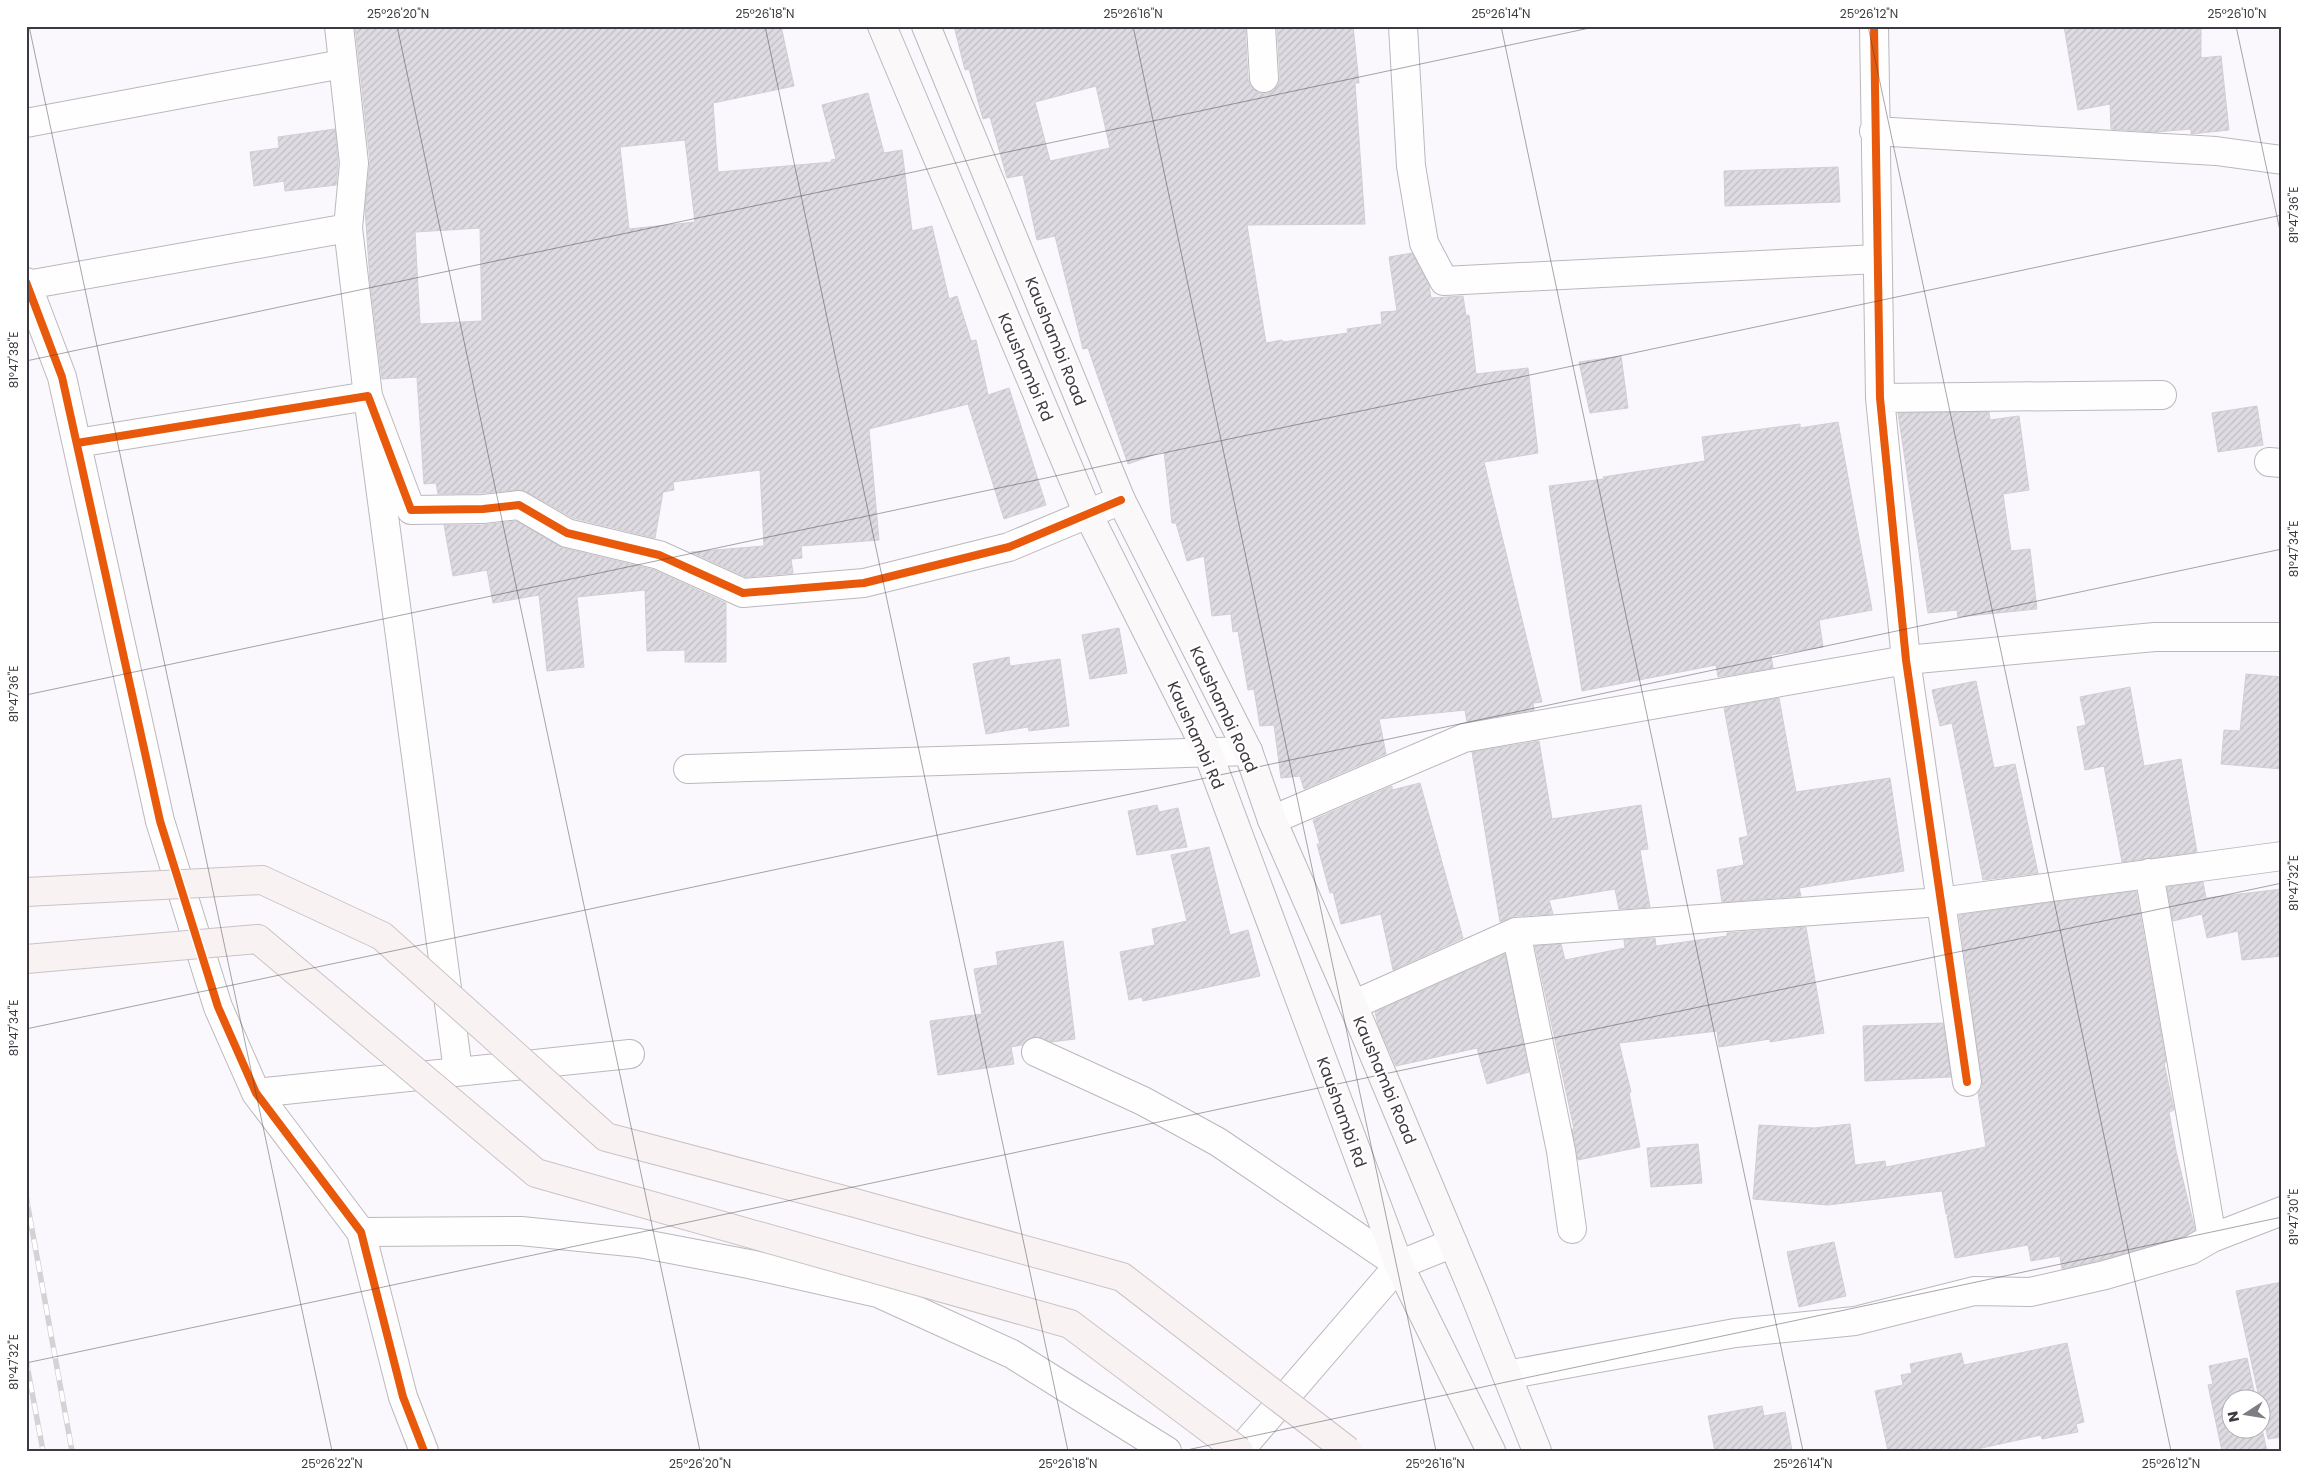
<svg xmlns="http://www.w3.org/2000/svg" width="2308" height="1477" font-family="Poppins,sans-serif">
  <defs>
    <pattern id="building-hatch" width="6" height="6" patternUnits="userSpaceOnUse" patternTransform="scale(1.25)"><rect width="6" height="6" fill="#dfdbe2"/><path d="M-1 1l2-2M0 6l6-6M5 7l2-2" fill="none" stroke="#c0bdc3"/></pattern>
  </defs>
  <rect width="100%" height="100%" fill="#fbf8fd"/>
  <path fill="url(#building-hatch)" stroke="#d2ced4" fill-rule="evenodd" d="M355,26H781L794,86L713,103L718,172L832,162L831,160L836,159L822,105L868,93L884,153L902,150L912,231L932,226L949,299L957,296L971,341L976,340L988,395L1009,388L1046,505L1004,519L968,404L869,429L879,540L801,546L802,558L791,559L793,573L746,577L691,552L764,546L760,470L673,482L674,490L663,492L655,538L573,518L527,492L518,490L482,493L438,494L436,483L424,484L417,377L382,379L370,281L365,209L370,161ZM685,140L695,222L629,229L620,147ZM480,228L482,321L420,324L415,232Z
    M954,26H1245L1248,79L1251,86L1257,92L1264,94L1273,91L1278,85L1280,78L1277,26H1353L1359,83H1355L1365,224L1247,225L1266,343L1282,340L1283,342L1348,333L1347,329L1382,324L1381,312L1397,311L1389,257L1412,253L1429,285L1431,298L1463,296L1466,316L1469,315L1476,374L1528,368L1538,453L1484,462L1542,702L1533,703L1534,710L1467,722L1465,710L1379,719L1386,754L1304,789L1300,776L1281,778L1274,725L1260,726L1254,689L1248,690L1238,631L1233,632L1231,614L1212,616L1204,556L1187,561L1176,523H1172L1164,451L1128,464L1088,348L1083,349L1055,236L1037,240L1023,175L1007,178L990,117L983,119L969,69L965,70ZM1096,86L1110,148L1050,161L1035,102Z
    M2064,26H2201V58L2221,56L2229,130L2191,134V129L2156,132L2111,129L2110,104L2078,110Z
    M335,129L338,163L336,185L285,191L284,181L254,186L250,152L279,148L278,137Z
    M1838,167L1840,202L1725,206L1724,171Z
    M1621,356L1628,408L1590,413L1579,362Z
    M2257,406L2263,445L2218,452L2212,413Z
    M1989,412L1990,420L2019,416L2029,490L2003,494L2011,551L2030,549L2037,609L1958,617L1957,610L1928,613L1898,413Z
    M1838,422L1872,610L1819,620L1823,647L1771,655L1773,668L1718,677L1716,665L1582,691L1549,486L1604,479L1603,477L1705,461L1702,437L1800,424V428Z
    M516,521L563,548L654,570L726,603V662H685V650L647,651L645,590L577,597L584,667L547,671L539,595L493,603L487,570L453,576L444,525H483Z
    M1119,628L1127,673L1090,679L1082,635Z
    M1009,657L1010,666L1060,659L1069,726L1029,731L1028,727L986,734L973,664Z
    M2246,674L2282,677V769L2221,764L2224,730L2240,731Z
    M1976,681L1994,768L2015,764L2038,873L1983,880L1952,723L1940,726L1932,690Z
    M2130,687L2144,766L2181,759L2197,852L2122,862L2104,766L2085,770L2077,727L2086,725L2080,697Z
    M1779,698L1796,792L1890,778L1904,871L1799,888L1801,896L1722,902L1717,870L1744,865L1739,838L1748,836L1724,708Z
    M1539,741L1552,819L1641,805L1648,849L1640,850L1650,907L1619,909L1615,889L1549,900L1553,914L1515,916L1500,922L1472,752Z
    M1420,783L1463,938L1393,970L1381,914L1341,924L1333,892L1330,893L1317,844H1320L1313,820L1392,786V790Z
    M1157,805L1159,812L1178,808L1187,847L1137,855L1128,811Z
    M1209,847L1230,935L1248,930L1260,976L1143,1001L1142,997L1129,1000L1120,952L1155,945L1152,929L1187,921L1171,855Z
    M2203,882L2206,898L2282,889V956L2242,960L2238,931L2207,938L2202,914L2173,921L2167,887Z
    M2136,891L2166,1062L2164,1063L2174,1110L2169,1112L2176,1151L2195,1230L2185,1236L2101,1260L2062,1269L2060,1256L2031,1261L2028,1245L1955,1258L1947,1216L1953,1215L1946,1214L1942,1191L1828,1205L1753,1199L1759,1125L1814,1128L1850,1124L1855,1165L1885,1161L1886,1167L1986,1147L1978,1093L1982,1087V1080L1959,915Z
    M1806,927L1824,1033L1770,1042V1039L1719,1047L1717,1031L1619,1043L1631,1092L1629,1093L1640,1147L1578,1160L1572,1129H1574L1535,946L1561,944L1565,960L1625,948L1624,940L1655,938L1656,946L1727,936V933Z
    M1063,941L1075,1039L1051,1042L1034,1037L1027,1040L1022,1045L1011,1047L1014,1064L938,1075L930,1021L982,1014L974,969L998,965L996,952Z
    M1505,954L1529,1072L1487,1084L1477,1048L1396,1066L1378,1025L1375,1012Z
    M1943,1023L1951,1077L1865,1081L1863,1026Z
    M1698,1144L1702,1183L1651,1187L1647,1148Z
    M1834,1242L1846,1296L1799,1307L1787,1252Z
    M2282,1282V1437L2268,1439L2236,1291Z
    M2067,1343L2084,1422L2076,1424L2078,1432L2042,1439L2041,1435L1968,1451H1888L1875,1391L1903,1385L1901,1375L1912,1373L1910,1364L1961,1353L1964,1365Z
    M2247,1358L2256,1400H2230V1430H2260V1420L2267,1451H2222L2208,1385L2213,1384L2209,1366Z
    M1762,1406L1764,1416L1785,1412L1792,1451H1715L1708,1416Z"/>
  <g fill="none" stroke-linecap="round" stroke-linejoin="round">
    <defs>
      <path id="minor" d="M339,26L354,163L348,228L368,396L458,1071
        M1261,26L1264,78
        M1403,26L1411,166L1424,243L1444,281L1877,259
        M1874,26L1880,398L1906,660L1967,1082
        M26,123L342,64
        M1874,131L2216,151L2282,160
        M26,282L62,377L160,821L218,1007L256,1093L361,1232L403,1397L424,1451
        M27,285L348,228
        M1880,398L2162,395
        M77,443L368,396L411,510L483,509L519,505L567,533L659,555L743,593L864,583L1009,547L1121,500
        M2269,462L2282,463
        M688,769L1248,751
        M1272,820L1464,738L1906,660L2155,637H2282
        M2149,873L2212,1238
        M1516,932L1561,1151L1572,1229
        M1353,1005L1516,932L1940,902L2282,856
        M1036,1052L1143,1101L1218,1142L1399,1265
        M256,1093L630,1054
        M361,1232L521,1231L639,1243L749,1264L878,1293L1012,1354L1167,1451
        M1507,1375L1735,1333L1855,1321L1974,1291L2030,1292L2105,1275L2191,1250L2212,1238L2282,1211"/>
      <path id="tertiary" d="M1239,1451L1399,1265L1453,1243"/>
      <path id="secondary" d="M882,26L1088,514L1208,753L1399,1265L1491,1451
        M926,26L1121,500L1248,751L1272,820L1353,1005L1476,1298L1537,1451"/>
    </defs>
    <use href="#minor" stroke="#bbb8bd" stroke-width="30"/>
    <use href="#tertiary" stroke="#bbb8bd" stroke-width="30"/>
    <use href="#secondary" stroke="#bbb8bd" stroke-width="30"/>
    <use href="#minor" stroke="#fefeff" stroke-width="28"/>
    <use href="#tertiary" stroke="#fefeff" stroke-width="28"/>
    <use href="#secondary" stroke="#fbf8f9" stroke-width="28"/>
    <defs>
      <path id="rail" d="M26,1196L72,1451
        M26,1360L43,1451"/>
    </defs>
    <use href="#rail" stroke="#d3d2d4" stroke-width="5.5"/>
    <use href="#rail" stroke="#fff" stroke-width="4" stroke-dasharray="11" stroke-linecap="butt"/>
    <defs>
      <path id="primary-bridge" d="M26,892L262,880L382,936L606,1137L855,1203L1122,1277L1348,1451
        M26,959L258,939L536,1173L1070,1324L1239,1451"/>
    </defs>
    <use href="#primary-bridge" stroke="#ccc2c4" stroke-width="30" stroke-linecap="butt"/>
    <use href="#primary-bridge" stroke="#f8f2f2" stroke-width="28"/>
    <defs>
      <path id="cycleway" d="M1874,26L1880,398L1906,660L1967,1082
        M26,282L62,377L160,821L218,1007L256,1093L361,1232L403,1397L424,1451
        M77,443L368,396L411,510L483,509L519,505L567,533L659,555L743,593L864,583L1009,547L1121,500"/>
    </defs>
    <use href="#cycleway" stroke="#fff" stroke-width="11"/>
    <use href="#cycleway" stroke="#e8590c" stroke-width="8"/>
  </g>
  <path fill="none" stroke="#3e3941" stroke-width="1" stroke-opacity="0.45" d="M29,26L332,1451M397,26L700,1451M765,26L1068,1451M1133,26L1436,1451M1501,26L1803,1451M1868,26L2171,1451M2236,26L2282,240M26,27L28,26M26,361L1599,26M26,695L2282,215M26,1029L2282,549M26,1363L2282,883M1182,1451L2282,1217"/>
  <g text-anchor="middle" stroke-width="4.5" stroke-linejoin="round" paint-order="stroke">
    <g font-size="16" fill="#3e3941" stroke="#fff">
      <text transform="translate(1056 341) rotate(68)" y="6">Kaushambi Road</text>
      <text transform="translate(1026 367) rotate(67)" y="6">Kaushambi Rd</text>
      <text transform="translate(1224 709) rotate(65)" y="6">Kaushambi Road</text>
      <text transform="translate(1196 735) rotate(66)" y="6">Kaushambi Rd</text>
      <text transform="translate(1385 1080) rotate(67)" y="6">Kaushambi Road</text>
      <text transform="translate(1342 1112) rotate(70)" y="6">Kaushambi Rd</text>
    </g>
  </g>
  <rect width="2308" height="1477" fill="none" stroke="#ffffff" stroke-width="55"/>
  <g transform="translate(2246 1414) rotate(258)"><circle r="24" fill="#ffffff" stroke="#b2b0b3"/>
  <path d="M0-4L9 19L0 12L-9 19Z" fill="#807c83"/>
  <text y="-8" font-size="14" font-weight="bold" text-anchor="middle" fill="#3e3941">N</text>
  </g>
  <rect x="28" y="28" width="2252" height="1422" fill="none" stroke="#3e3941" stroke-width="2"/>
  <g font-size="12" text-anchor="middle" fill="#3e3941">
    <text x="398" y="18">25°26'20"N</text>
    <text x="765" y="18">25°26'18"N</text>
    <text x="1133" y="18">25°26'16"N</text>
    <text x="1501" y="18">25°26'14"N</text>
    <text x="1869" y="18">25°26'12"N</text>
    <text x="2237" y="18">25°26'10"N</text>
    <text transform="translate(2294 215) rotate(-90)" y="4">81°47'36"E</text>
    <text transform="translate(14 360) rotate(-90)" y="4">81°47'38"E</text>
    <text transform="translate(2294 549) rotate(-90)" y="4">81°47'34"E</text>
    <text transform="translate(14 694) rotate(-90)" y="4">81°47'36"E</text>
    <text transform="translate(2294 883) rotate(-90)" y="4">81°47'32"E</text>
    <text transform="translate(14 1028) rotate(-90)" y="4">81°47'34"E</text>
    <text transform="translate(2294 1217) rotate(-90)" y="4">81°47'30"E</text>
    <text transform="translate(14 1362) rotate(-90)" y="4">81°47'32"E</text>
    <text x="332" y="1468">25°26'22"N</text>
    <text x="700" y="1468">25°26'20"N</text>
    <text x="1068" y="1468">25°26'18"N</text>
    <text x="1435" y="1468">25°26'16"N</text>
    <text x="1803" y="1468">25°26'14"N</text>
    <text x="2171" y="1468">25°26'12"N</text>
  </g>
</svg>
